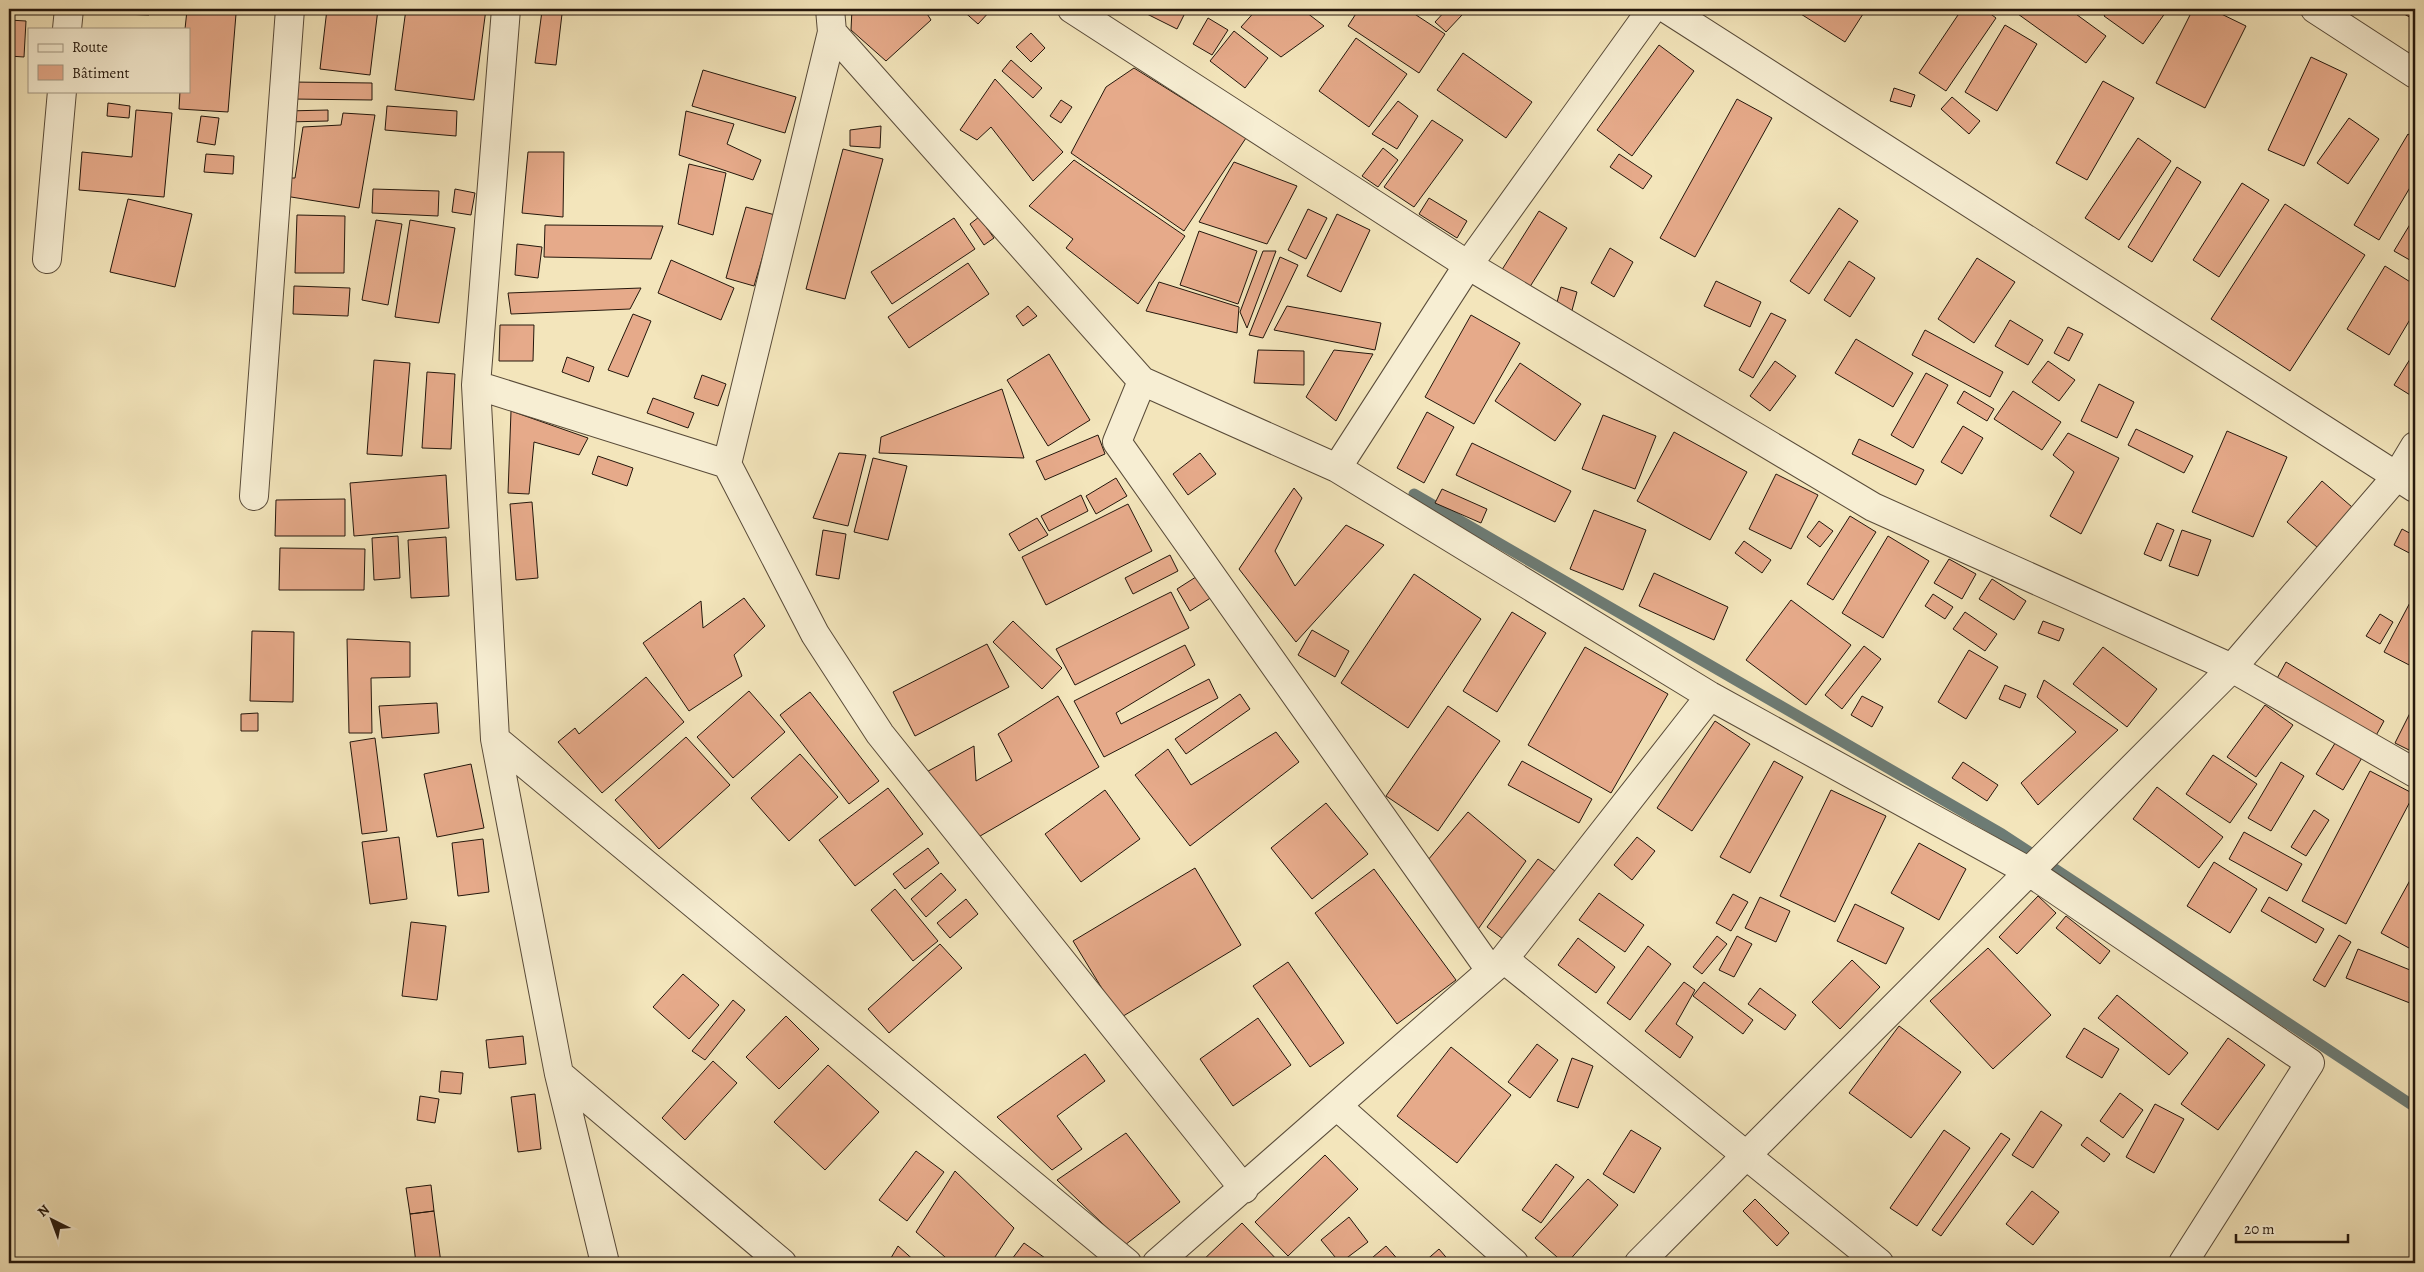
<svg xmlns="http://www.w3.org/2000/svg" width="2424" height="1272" font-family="Alegreya,serif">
  <rect width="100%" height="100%" fill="#f3e5bb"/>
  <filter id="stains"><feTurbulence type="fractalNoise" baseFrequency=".004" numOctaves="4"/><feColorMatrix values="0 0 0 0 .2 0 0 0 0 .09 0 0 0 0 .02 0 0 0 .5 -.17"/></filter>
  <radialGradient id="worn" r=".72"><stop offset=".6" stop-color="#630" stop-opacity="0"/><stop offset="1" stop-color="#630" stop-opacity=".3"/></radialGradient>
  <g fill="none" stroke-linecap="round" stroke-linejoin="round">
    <path stroke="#6d7b74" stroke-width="11" d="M1414,494L2002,834L2415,1107"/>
  </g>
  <path fill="#e6aa8a" stroke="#24170c" d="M122,9H150L149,15L122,14Z
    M327,9H378L370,75L320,69Z
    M406,9H486L474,100L395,90Z
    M852,9H924L931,20L886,61L851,30Z
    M961,9H992L978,24Z
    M1144,9H1187L1177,29L1143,12Z
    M1257,9H1302L1324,26L1281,57L1241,27Z
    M1359,9H1407L1445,34L1419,73L1348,26Z
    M1447,9H1456L1462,15L1446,32L1435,22Z
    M1793,9H1854L1863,14L1845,42Z
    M1962,9H1984L1996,18L1946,91L1919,73Z
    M2011,9H2069L2106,36L2086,63Z
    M2109,9H2168L2143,44L2104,16Z
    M2193,9H2211L2246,26L2205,108L2156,83Z
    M2395,9H2415V20Z
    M187,10L236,14L228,112L179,109L180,91H189V29H185Z
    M542,11L562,14L556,65L535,63Z
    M1208,18L1228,30L1212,55L1193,44Z
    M9,20L26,21L24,57L9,56Z
    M2005,25L2037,44L1997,111L1965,92Z
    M1234,31L1268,58L1245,88L1210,61Z
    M1031,33L1045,48L1031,62L1016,47Z
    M1356,38L1407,74L1369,127L1319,91Z
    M1659,45L1694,71L1632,156L1597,130Z
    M1463,53L1532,102L1506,138L1437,90Z
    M2311,57L2347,74L2304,166L2268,150Z
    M1011,60L1042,88L1033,98L1002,71Z
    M1134,68L1246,138L1184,231L1071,153L1106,87Z
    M703,70L796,97L785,133L692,106Z
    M995,79L1063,152L1033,181L991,127L977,140L960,130Z
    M2103,81L2134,98L2087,180L2056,163Z
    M292,82L372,83V100L292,99Z
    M1894,88L1915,95L1911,107L1890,101Z
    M1952,97L1980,121L1969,134L1941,109Z
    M1737,99L1772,118L1695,257L1660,238Z
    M1061,100L1072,107L1061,123L1050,116Z
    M1398,101L1418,116L1397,149L1372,134Z
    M108,103L130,106L129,118L107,116Z
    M387,106L457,111L456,136L385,130Z
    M136,110L172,113L164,197L79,190L82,152L132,157Z
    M328,110V121L286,122V111Z
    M686,111L734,124L727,144L761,160L753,180L679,155Z
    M343,113L375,115L359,208L285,196L283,178H295L303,127L341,125Z
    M201,116L219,118L215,145L197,142Z
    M2349,118L2379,139L2348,184L2317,163Z
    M1432,120L1463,140L1414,207L1384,187Z
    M881,126L880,148L850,146V130Z
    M2408,134L2415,139V179L2379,240L2354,225Z
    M2138,138L2171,161L2119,240L2085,218Z
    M1383,148L1398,160L1378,187L1362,176Z
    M843,149L883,159L845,299L806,289Z
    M528,152H564L563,217L522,213Z
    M206,154L234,156L233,174L204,172Z
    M1619,154L1652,176L1643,189L1610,167Z
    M1074,160L1185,236L1138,304L1066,248L1073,239L1029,206Z
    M1234,162L1297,186L1267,244L1199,222Z
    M689,164L726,173L713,235L678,224Z
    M2177,167L2201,182L2152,262L2128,247Z
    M2242,183L2269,200L2219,277L2193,260Z
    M373,189L439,191L438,216L372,213Z
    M455,189L475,193L471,215L452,212Z
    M1429,198L1467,221L1457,238L1419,214Z
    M128,199L192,214L175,287L110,272Z
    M2285,204L2365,255L2290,371L2211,319Z
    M746,207L775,215L754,286L726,278Z
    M1839,208L1858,221L1809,294L1790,281Z
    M1308,209L1327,218L1306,259L1288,250Z
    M1539,211L1567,228L1526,293L1498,276Z
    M1337,214L1370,230L1341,292L1307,276Z
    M297,215L345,216L344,273H295Z
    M2415,216V263L2394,251Z
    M979,217L994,238L984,245L970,224Z
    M954,218L975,249L892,304L871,272Z
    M376,220L402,224L388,305L362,300Z
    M410,220L455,228L439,323L395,317Z
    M545,225L663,226L651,259L544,257Z
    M1199,231L1257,251L1238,304L1180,285Z
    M517,244L542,247L538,278L515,275Z
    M1610,248L1633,262L1614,297L1591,283Z
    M1263,251H1276L1247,328L1240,312Z
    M1280,257L1298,265L1263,338L1249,335Z
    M1977,258L2015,282L1974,343L1938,319Z
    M671,260L734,288L721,320L658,293Z
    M1849,261L1875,278L1850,317L1824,300Z
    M968,263L989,294L909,348L888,317Z
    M2385,266L2415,285V311L2389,355L2347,329Z
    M1716,281L1761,302L1750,327L1704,306Z
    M1159,282L1239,307L1237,333L1146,311Z
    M294,286L350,288L348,316L293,314Z
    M1561,287L1577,292L1571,314L1555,310Z
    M641,288L630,309L511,314L508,293Z
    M1028,306L1037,316L1023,326L1016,316Z
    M1287,306L1381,323L1375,350L1274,330Z
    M1771,313L1786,320L1753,378L1739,370Z
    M633,314L651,321L628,377L608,370Z
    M1471,315L1520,343L1474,424L1425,397Z
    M2010,320L2043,340L2028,365L1995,346Z
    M500,325H534L533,361H499Z
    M2068,327L2083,334L2069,361L2054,353Z
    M1925,330L2003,372L1990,397L1912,355Z
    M1856,339L1913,373L1893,407L1835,373Z
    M1258,350L1304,351V385L1254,383Z
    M1334,350L1373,354L1336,421L1306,397Z
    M2415,351V398L2394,385Z
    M1049,354L1090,420L1048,446L1007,380Z
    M567,357L594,367L589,382L562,372Z
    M374,360L410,363L402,456L367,454Z
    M1775,361L1796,376L1770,411L1750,396Z
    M2048,361L2075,380L2059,401L2032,382Z
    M1520,363L1581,404L1555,441L1495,401Z
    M427,372L455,374L451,449L422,448Z
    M1926,373L1948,385L1913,448L1891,435Z
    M702,375L726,384L718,406L694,398Z
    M2099,384L2134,402L2117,438L2081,421Z
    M1002,389L1024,458L879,453L881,437Z
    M1964,391L1994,409L1987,421L1957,403Z
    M2013,391L2061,422L2042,450L1994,419Z
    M653,398L694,413L688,428L647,413Z
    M511,411L588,438L579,455L534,442L529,494L508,493Z
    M1427,412L1454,427L1424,483L1397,468Z
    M1603,415L1656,436L1635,489L1582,469Z
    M1963,426L1983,438L1962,474L1941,462Z
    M2136,429L2193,456L2184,473L2128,445Z
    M2227,431L2287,457L2253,537L2192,512Z
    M1674,432L1747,472L1710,540L1637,501Z
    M2068,433L2119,458L2081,534L2050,516L2074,472L2053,455Z
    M1098,435L1105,454L1045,480L1036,461Z
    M1859,439L1924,470L1916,485L1852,454Z
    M1472,443L1571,491L1555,522L1456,475Z
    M839,453L866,455L848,526L813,518Z
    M1200,453L1216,474L1188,495L1173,474Z
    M598,456L633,468L627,486L592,474Z
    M873,458L907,466L888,540L854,532Z
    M1776,474L1818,495L1791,549L1749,529Z
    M446,475L449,528L354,536L350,483Z
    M1116,478L1127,496L1096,514L1086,496Z
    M2322,481L2352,507L2317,547L2287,522Z
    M1294,488L1302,498L1275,551L1295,586L1346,525L1384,545L1296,642L1239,569Z
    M1442,489L1487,509L1481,523L1435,503Z
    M1081,495L1088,511L1049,531L1041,516Z
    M345,499V536H275L276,500Z
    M532,502L538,578L516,580L510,504Z
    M1128,504L1152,551L1046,605L1022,557Z
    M1594,510L1646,530L1623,590L1570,569Z
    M1850,516L1876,532L1833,600L1807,584Z
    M1037,518L1048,535L1019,551L1009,534Z
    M1819,521L1833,531L1820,547L1807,537Z
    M2157,523L2174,530L2161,561L2144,554Z
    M2402,529L2415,536V556L2394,545Z
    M823,530L846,534L839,579L816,575Z
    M2182,530L2211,540L2198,576L2169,566Z
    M398,536L400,578L374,580L372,538Z
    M1888,536L1929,561L1883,638L1842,613Z
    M446,537L449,596L411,598L408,540Z
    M1744,541L1771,560L1762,573L1735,553Z
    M280,548L365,549L364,590H279Z
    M1170,555L1178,571L1133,594L1125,578Z
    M1949,559L1976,574L1962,599L1934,583Z
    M1654,573L1728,607L1714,640L1639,606Z
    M1414,574L1481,619L1408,728L1341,683Z
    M1199,575L1212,597L1190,611L1177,589Z
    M1992,579L2026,601L2014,620L1979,599Z
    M1171,592L1189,628L1075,685L1056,649Z
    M2415,593V668L2384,652Z
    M1933,594L1953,607L1945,619L1925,606Z
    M744,598L765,626L734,655L742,676L689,711L643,643L701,601L703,628Z
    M1791,600L1851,645L1806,705L1746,660Z
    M1512,612L1546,633L1497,712L1463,691Z
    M1965,612L1997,634L1985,651L1953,629Z
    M2380,614L2393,622L2380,644L2366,636Z
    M1013,621L1062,668L1042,689L993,642Z
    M2043,621L2064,629L2059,641L2038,633Z
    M1312,630L1349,651L1335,677L1298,655Z
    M252,631L294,632L293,702L250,701Z
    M347,639L410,642V677L371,678L372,733H349Z
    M987,644L1009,687L915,736L893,692Z
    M1185,645L1195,665L1116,713L1121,724L1209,679L1218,698L1104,757L1074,701Z
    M1864,646L1881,659L1842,709L1825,695Z
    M1585,647L1668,694L1611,793L1528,745Z
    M2103,647L2157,689L2127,727L2073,684Z
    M1969,650L1998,667L1966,719L1938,702Z
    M2286,662L2384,721L2373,741L2275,682Z
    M646,677L684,722L602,793L558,742L575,728L579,734Z
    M2044,680L2118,730L2038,805L2021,783L2076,732L2037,697Z
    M2005,685L2026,694L2020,708L1999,699Z
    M749,691L785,732L733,778L697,737Z
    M810,692L879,781L849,804L780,715Z
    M1240,694L1250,709L1186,754L1175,739Z
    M1058,696L1099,767L975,839L921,775L974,746L976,781L1012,761L998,734Z
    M1862,696L1883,707L1872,727L1851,715Z
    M437,703L439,733L382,738L379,706Z
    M2415,703V753L2395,743Z
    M2265,705L2293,725L2256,777L2227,757Z
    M1448,706L1500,741L1438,831L1386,796Z
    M258,713V731H241V714Z
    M1715,721L1750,744L1692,831L1657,808Z
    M1276,732L1299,762L1190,846L1135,775L1168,749L1191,785Z
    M686,737L730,785L659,849L615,800Z
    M375,738L387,831L362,834L350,742Z
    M2337,740L2363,756L2343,790L2316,774Z
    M800,754L838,797L789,841L751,798Z
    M2213,755L2257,784L2230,823L2186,794Z
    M1522,761L1592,799L1579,823L1508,785Z
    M1774,761L1803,777L1750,873L1720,857Z
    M1963,762L1998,785L1987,801L1952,778Z
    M2281,762L2304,776L2271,831L2248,818Z
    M471,764L484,828L437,837L424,774Z
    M2370,771L2414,794L2346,924L2302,901Z
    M2157,787L2223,837L2199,868L2133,819Z
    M888,788L923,834L855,886L819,840Z
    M1105,790L1140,839L1081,882L1045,834Z
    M1831,790L1886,816L1835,922L1780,896Z
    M1326,803L1368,854L1312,899L1271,848Z
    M2314,810L2329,820L2306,856L2291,847Z
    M1468,812L1526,861L1474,935L1423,866Z
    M2244,832L2302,864L2287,891L2229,859Z
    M399,837L407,899L370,904L362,842Z
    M1637,837L1655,851L1632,880L1614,865Z
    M483,839L489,892L458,896L452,843Z
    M1919,843L1966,869L1939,920L1891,893Z
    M928,848L939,863L905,889L893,874Z
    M1538,859L1555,871L1503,939L1487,927Z
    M2214,862L2257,889L2230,933L2187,906Z
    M1195,868L1241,945L1120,1018L1073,941Z
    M1374,869L1456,980L1397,1024L1315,913Z
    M941,873L956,890L926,917L911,899Z
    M2414,873L2415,937L2409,948L2381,933Z
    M895,889L938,941L913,961L871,910Z
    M1599,893L1644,925L1625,952L1579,920Z
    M1733,894L1748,902L1731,931L1716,923Z
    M2038,896L2056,913L2017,954L1999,937Z
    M1760,897L1790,911L1776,942L1745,928Z
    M2269,897L2324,929L2316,943L2261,911Z
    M966,899L978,914L950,938L937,923Z
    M1855,904L1904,928L1886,964L1837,941Z
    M2066,916L2110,951L2100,964L2056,928Z
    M411,922L446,926L437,1000L402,996Z
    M2339,935L2351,942L2325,987L2313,980Z
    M1717,936L1727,944L1702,974L1693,967Z
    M1737,936L1752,944L1734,977L1719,970Z
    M1578,938L1615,967L1596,993L1558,965Z
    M940,944L962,968L889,1033L868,1009Z
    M1648,946L1671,964L1630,1020L1607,1003Z
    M1988,948L2051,1015L1993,1069L1930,1001Z
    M2358,949L2415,972V1005L2346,978Z
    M1852,960L1880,987L1840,1029L1812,1002Z
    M1288,962L1344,1043L1310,1067L1253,986Z
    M683,974L719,1005L689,1039L653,1007Z
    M1684,982L1695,990L1676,1024L1693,1037L1680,1058L1645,1031Z
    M1704,982L1753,1020L1743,1034L1693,996Z
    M1760,988L1796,1015L1785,1030L1748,1004Z
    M2117,995L2188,1053L2169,1075L2098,1018Z
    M733,1000L745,1010L705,1060L692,1051Z
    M786,1016L819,1049L779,1089L746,1057Z
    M1258,1018L1291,1065L1233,1106L1200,1059Z
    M1899,1026L1961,1072L1911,1138L1849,1093Z
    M2084,1028L2119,1049L2102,1078L2066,1057Z
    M523,1036L526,1064L489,1068L486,1040Z
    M2228,1038L2265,1065L2218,1130L2181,1104Z
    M1537,1044L1558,1060L1530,1098L1508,1082Z
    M1451,1047L1511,1095L1457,1163L1397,1116Z
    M1085,1054L1105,1081L1057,1116L1082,1149L1052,1170L997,1117Z
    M1572,1058L1593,1066L1578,1108L1557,1101Z
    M713,1061L737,1083L685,1140L662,1118Z
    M828,1065L879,1112L825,1170L774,1122Z
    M441,1071L463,1073L461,1094L439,1092Z
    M2120,1093L2143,1110L2123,1138L2100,1121Z
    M535,1094L541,1149L518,1152L511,1097Z
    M420,1096L439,1099L435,1123L417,1120Z
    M2155,1104L2184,1119L2154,1173L2126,1157Z
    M2041,1111L2062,1125L2033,1168L2012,1155Z
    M1631,1130L1661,1148L1634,1193L1603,1174Z
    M1944,1130L1970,1148L1917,1226L1890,1208Z
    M1126,1133L1180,1202L1125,1245L1057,1180Z
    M2001,1133L2010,1139L1941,1236L1932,1230Z
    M2087,1137L2110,1154L2104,1162L2081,1145Z
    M916,1151L944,1172L907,1221L879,1200Z
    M1325,1155L1358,1189L1288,1256L1255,1222Z
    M1556,1164L1574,1177L1541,1223L1522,1210Z
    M955,1171L1014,1228L991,1263H952L916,1232Z
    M1588,1179L1618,1205L1567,1263H1564L1535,1238Z
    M431,1185L434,1211L410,1214L406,1188Z
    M2032,1191L2059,1212L2033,1245L2006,1224Z
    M1755,1199L1789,1233L1777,1246L1743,1211Z
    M434,1211L441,1263H416L410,1214Z
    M1349,1217L1368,1242L1340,1263L1321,1240Z
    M1242,1223L1280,1263H1200Z
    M1024,1243L1052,1263H1009Z
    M898,1246L917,1263H888Z
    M1386,1246L1401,1263H1366Z
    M1439,1249L1451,1263H1423Z"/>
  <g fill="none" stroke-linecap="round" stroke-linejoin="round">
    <defs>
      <path id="minor" d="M506,9L476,385L495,739L559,1074L605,1263
        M830,9L832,32L1142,381L1337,468L1710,696L2028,871L2310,1063L2183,1263
        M1072,9L1468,265L1873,507L2232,668L2415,773
        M1667,9L2415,488
        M2315,9L2415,74
        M67,29L69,9
        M47,259L62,91
        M1142,381L1117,442L1490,970
        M476,385L727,464L815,634L880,734L1244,1189
        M727,464L832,32
        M1337,468L1468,265L1652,9
        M254,496L290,9
        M495,739L1127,1263
        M1504,959L1879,1263
        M559,1074L782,1263
        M1337,1106L1514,1263
        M1157,1263L1504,959L1710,696
        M1639,1263L2232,668L2397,476L2415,446"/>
    </defs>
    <use href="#minor" stroke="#584a38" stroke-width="30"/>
    <use href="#minor" stroke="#f7eed3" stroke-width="28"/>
  </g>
  <rect width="2424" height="1272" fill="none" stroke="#f3e5bb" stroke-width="30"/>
  <rect x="10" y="10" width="2404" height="1252" fill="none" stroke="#24170c" stroke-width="2.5"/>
  <rect x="15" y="15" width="2394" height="1242" fill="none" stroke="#24170c"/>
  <rect x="28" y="28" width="162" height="65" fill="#f7eed3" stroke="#a39883"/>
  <rect x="38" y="44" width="25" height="8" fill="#f7eed3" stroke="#a39883"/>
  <text x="72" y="52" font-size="15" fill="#24170c">Route</text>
  <rect x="38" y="65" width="25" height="15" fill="#e6aa8a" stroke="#a39883"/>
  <text x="72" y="78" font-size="15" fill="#24170c">Bâtiment</text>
  <g transform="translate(52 1220) rotate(318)" stroke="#f7eed3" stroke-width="4" paint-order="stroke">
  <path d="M0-4L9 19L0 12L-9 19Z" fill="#24170c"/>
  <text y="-8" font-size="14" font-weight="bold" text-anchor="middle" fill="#24170c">N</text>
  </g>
  <path d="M2236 1234v8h112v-8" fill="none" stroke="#24170c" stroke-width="2.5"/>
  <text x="2244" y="1234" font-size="15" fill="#24170c" stroke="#f7eed3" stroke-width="4" paint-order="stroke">20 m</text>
  <rect width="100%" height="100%" filter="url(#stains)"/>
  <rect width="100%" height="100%" fill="url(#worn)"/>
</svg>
